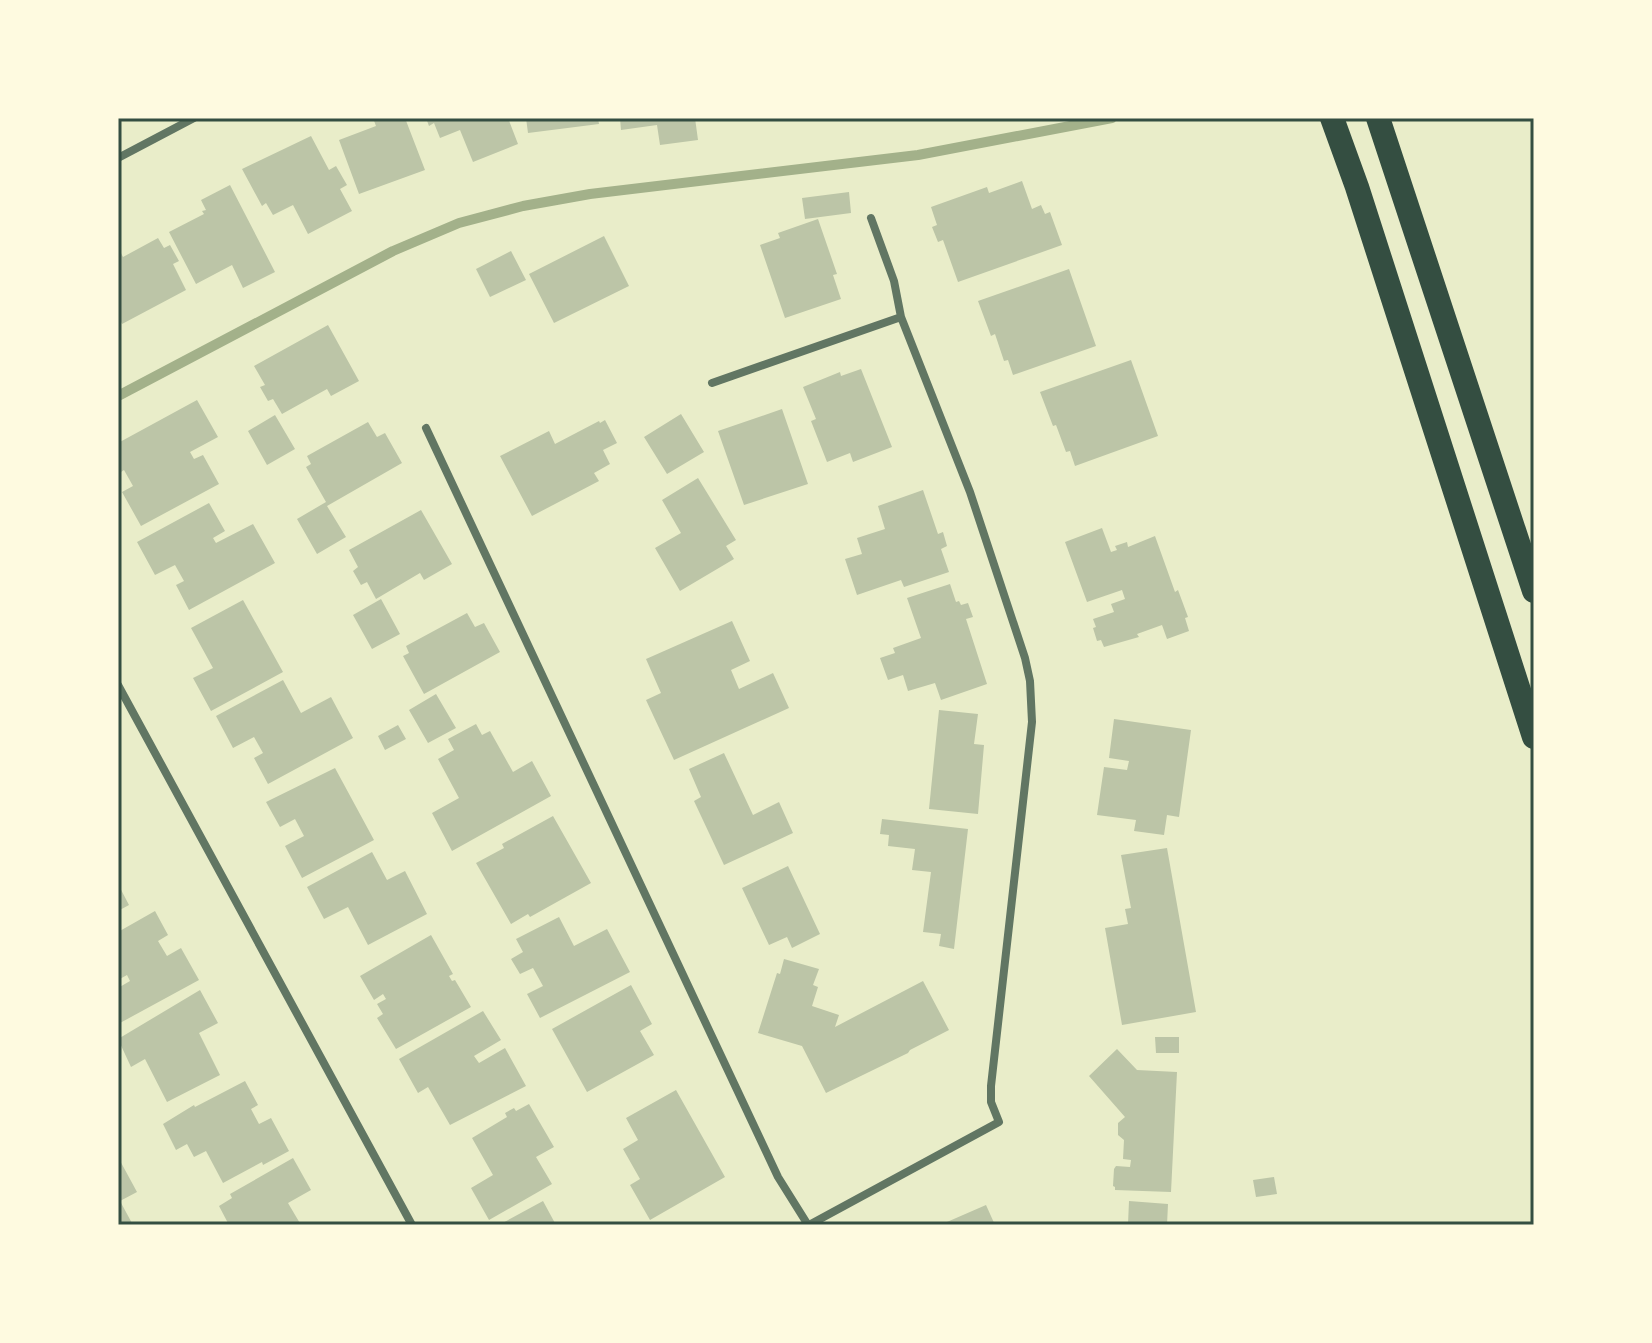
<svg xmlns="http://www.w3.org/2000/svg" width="1652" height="1343" font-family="Merriweather,serif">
  <rect width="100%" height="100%" fill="#e9edc9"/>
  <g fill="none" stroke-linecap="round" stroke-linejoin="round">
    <path stroke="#a3b18a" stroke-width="10" d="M118,396L393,251L459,223L523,206L590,194L918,155L1112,118"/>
  </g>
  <path fill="#bcc5a7" d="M373,118H405L425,170L359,194L339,140L376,126Z
    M426,118H508L518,144L473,162L460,130L440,138L434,123L429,126Z
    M526,118H598L599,124L528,133Z
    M620,118H695L698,140L660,145L657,125L621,130Z
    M311,136L329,170L336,166L347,185L340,189L352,211L308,234L293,205L273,215L266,203L262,206L242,169Z
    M1022,181L1032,209L1041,205L1045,214L1050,212L1062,245L958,282L943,240L938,242L932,227L937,225L931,207L987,187L989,193Z
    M230,185L275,272L243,288L232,265L196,284L169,232L204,214L202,211L206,210L201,200Z
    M849,192L851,213L805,219L802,198Z
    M818,219L837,274L833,275L841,299L785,318L760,245L780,238L778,233Z
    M604,236L629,286L554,323L529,274Z
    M158,238L164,248L170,245L179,261L173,264L186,290L122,324L118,316V247L123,257Z
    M511,251L526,280L490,297L476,269Z
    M1069,269L1096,346L1013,375L1008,360L1004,361L995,334L991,336L978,301Z
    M328,325L359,381L331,396L327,389L282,414L273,399L268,401L260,387L265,385L254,366Z
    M1131,360L1158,436L1075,466L1070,451L1066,452L1056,425L1053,426L1040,392Z
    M861,369L892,447L853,462L850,453L827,462L811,421L816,419L803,387L840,372L841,376Z
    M197,400L218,437L190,452L194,459L203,455L219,484L141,526L122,492L133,486L124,470L118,474V443Z
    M782,409L808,484L744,505L718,431Z
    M681,414L704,452L667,474L644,437Z
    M275,415L295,449L267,465L248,431Z
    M605,420L617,443L603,450L610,464L594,473L599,481L532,516L500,456L549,431L555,444L599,421L600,423Z
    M368,422L377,437L385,433L402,463L327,506L346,537L317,554L297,519L326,502L306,467L311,464L307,456Z
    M698,478L736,540L726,546L734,559L680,591L655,548L681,533L662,500Z
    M923,490L938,534L943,532L947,546L941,549L949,572L904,587L901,580L857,595L845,559L862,554L857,538L885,529L878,506Z
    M209,503L225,531L213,538L216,543L253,524L275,563L189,610L176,585L184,581L175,565L155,575L137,542Z
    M421,510L452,564L424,580L420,573L376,599L367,582L361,585L353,571L358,567L349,550Z
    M1102,528L1111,552L1117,550L1115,546L1127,542L1128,547L1155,536L1175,592L1178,590L1188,617L1185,618L1189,631L1167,639L1162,625L1137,634L1139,637L1104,647L1101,640L1097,641L1093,628L1096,627L1093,619L1114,612L1111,604L1125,599L1122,590L1087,602L1065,542Z
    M950,584L956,602L959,601L961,605L968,603L973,617L966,619L987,684L941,700L935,683L908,691L903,675L888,680L880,658L895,653L893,648L921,638L907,598Z
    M381,599L400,634L372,649L353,615Z
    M243,600L283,672L211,711L193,678L213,668L191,628Z
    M467,613L475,627L484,623L500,652L424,694L403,656L409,653L406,646Z
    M732,621L750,661L731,670L739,689L773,673L789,708L674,760L646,700L661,693L646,659Z
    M283,680L301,713L331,697L353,738L268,784L254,758L263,753L254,737L233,748L216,716Z
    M436,694L456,728L428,743L409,710Z
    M939,710L978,714L974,744L984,745L978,814L929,809Z
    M1114,719L1191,730L1179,817L1167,815L1164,835L1134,831L1136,820L1097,815L1104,767L1127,770L1129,761L1109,758Z
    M476,724L482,735L490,731L513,772L532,761L551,796L452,851L432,813L459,798L438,759L454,750L448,739Z
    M398,725L406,739L385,750L378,736Z
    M724,753L753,815L779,802L793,833L724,865L694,801L701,797L689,769Z
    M335,768L374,840L302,878L285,846L304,836L295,819L280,827L266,802Z
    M553,816L591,883L530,917L528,914L511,924L476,863L504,848L502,844Z
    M882,819L968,829L954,949L939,946L941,934L923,932L931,872L912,870L915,849L888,846L889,835L880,834Z
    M1167,848L1196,1012L1122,1025L1105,928L1128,924L1125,909L1131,908L1121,855Z
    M372,852L387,880L405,871L427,914L368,945L348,907L324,919L307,887Z
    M788,866L820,934L792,948L787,937L769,945L742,888Z
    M118,884L129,905L118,911Z
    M155,911L168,935L158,941L167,956L181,948L199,980L120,1023L118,1019V988L130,981L127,975L118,980V932Z
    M559,917L574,946L607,929L630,972L540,1018L527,994L543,986L533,968L520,974L511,959L523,952L516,939Z
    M431,935L453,974L449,976L452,981L455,980L471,1007L396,1049L377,1018L383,1014L377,1004L386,999L383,994L374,1000L360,976Z
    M784,959L819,969L813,985L818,987L812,1006L839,1015L835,1027L923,981L949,1030L910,1050L908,1053L826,1093L802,1046L758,1033L777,973L780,974Z
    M631,985L652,1024L640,1031L654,1055L587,1092L552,1029Z
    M200,990L218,1023L199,1033L220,1075L167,1102L145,1059L131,1067L118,1039Z
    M483,1011L501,1040L474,1056L479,1063L505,1048L526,1086L450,1125L428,1087L418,1093L399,1059Z
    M1155,1037H1179V1053H1156Z
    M1117,1049L1137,1070L1177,1072L1171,1192L1115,1190V1187L1113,1186L1114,1169L1116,1166L1130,1167L1131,1160L1123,1159L1124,1140L1118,1135V1123L1125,1117L1089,1076Z
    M245,1081L258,1105L251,1109L259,1124L271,1118L289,1151L263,1165L262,1162L223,1183L206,1151L194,1157L187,1144L176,1150L163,1124L194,1105L195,1107Z
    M676,1090L725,1177L650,1220L630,1185L640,1179L623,1149L638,1140L626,1118Z
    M529,1104L554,1147L536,1157L552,1184L489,1220L471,1188L493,1175L472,1138L507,1117L505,1113L514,1108L516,1111Z
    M118,1157L137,1192L120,1201L133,1225H118Z
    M293,1158L311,1190L288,1203L301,1225H229L219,1206L232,1198L230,1194Z
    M1274,1177L1277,1194L1256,1197L1253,1180Z
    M543,1201L556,1225H499Z
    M1129,1201L1168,1204L1167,1225L1128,1224Z
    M986,1205L995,1225H940Z"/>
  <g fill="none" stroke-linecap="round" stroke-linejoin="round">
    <path stroke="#617663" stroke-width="8" d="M118,158L194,118
      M712,383L901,317
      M426,428L778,1177L808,1225
      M118,685L412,1225
      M809,1225L999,1122L991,1102V1086L1032,722L1030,681L1025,658L970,492L901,317L894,281L871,218"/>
    <path stroke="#344e41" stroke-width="24" d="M1332,118L1357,187L1534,737
      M1378,118L1534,591"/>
  </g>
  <rect width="1652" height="1343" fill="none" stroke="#fefae0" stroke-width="240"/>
  <rect x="120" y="120" width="1412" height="1103" fill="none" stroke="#344e41" stroke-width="3"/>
</svg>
